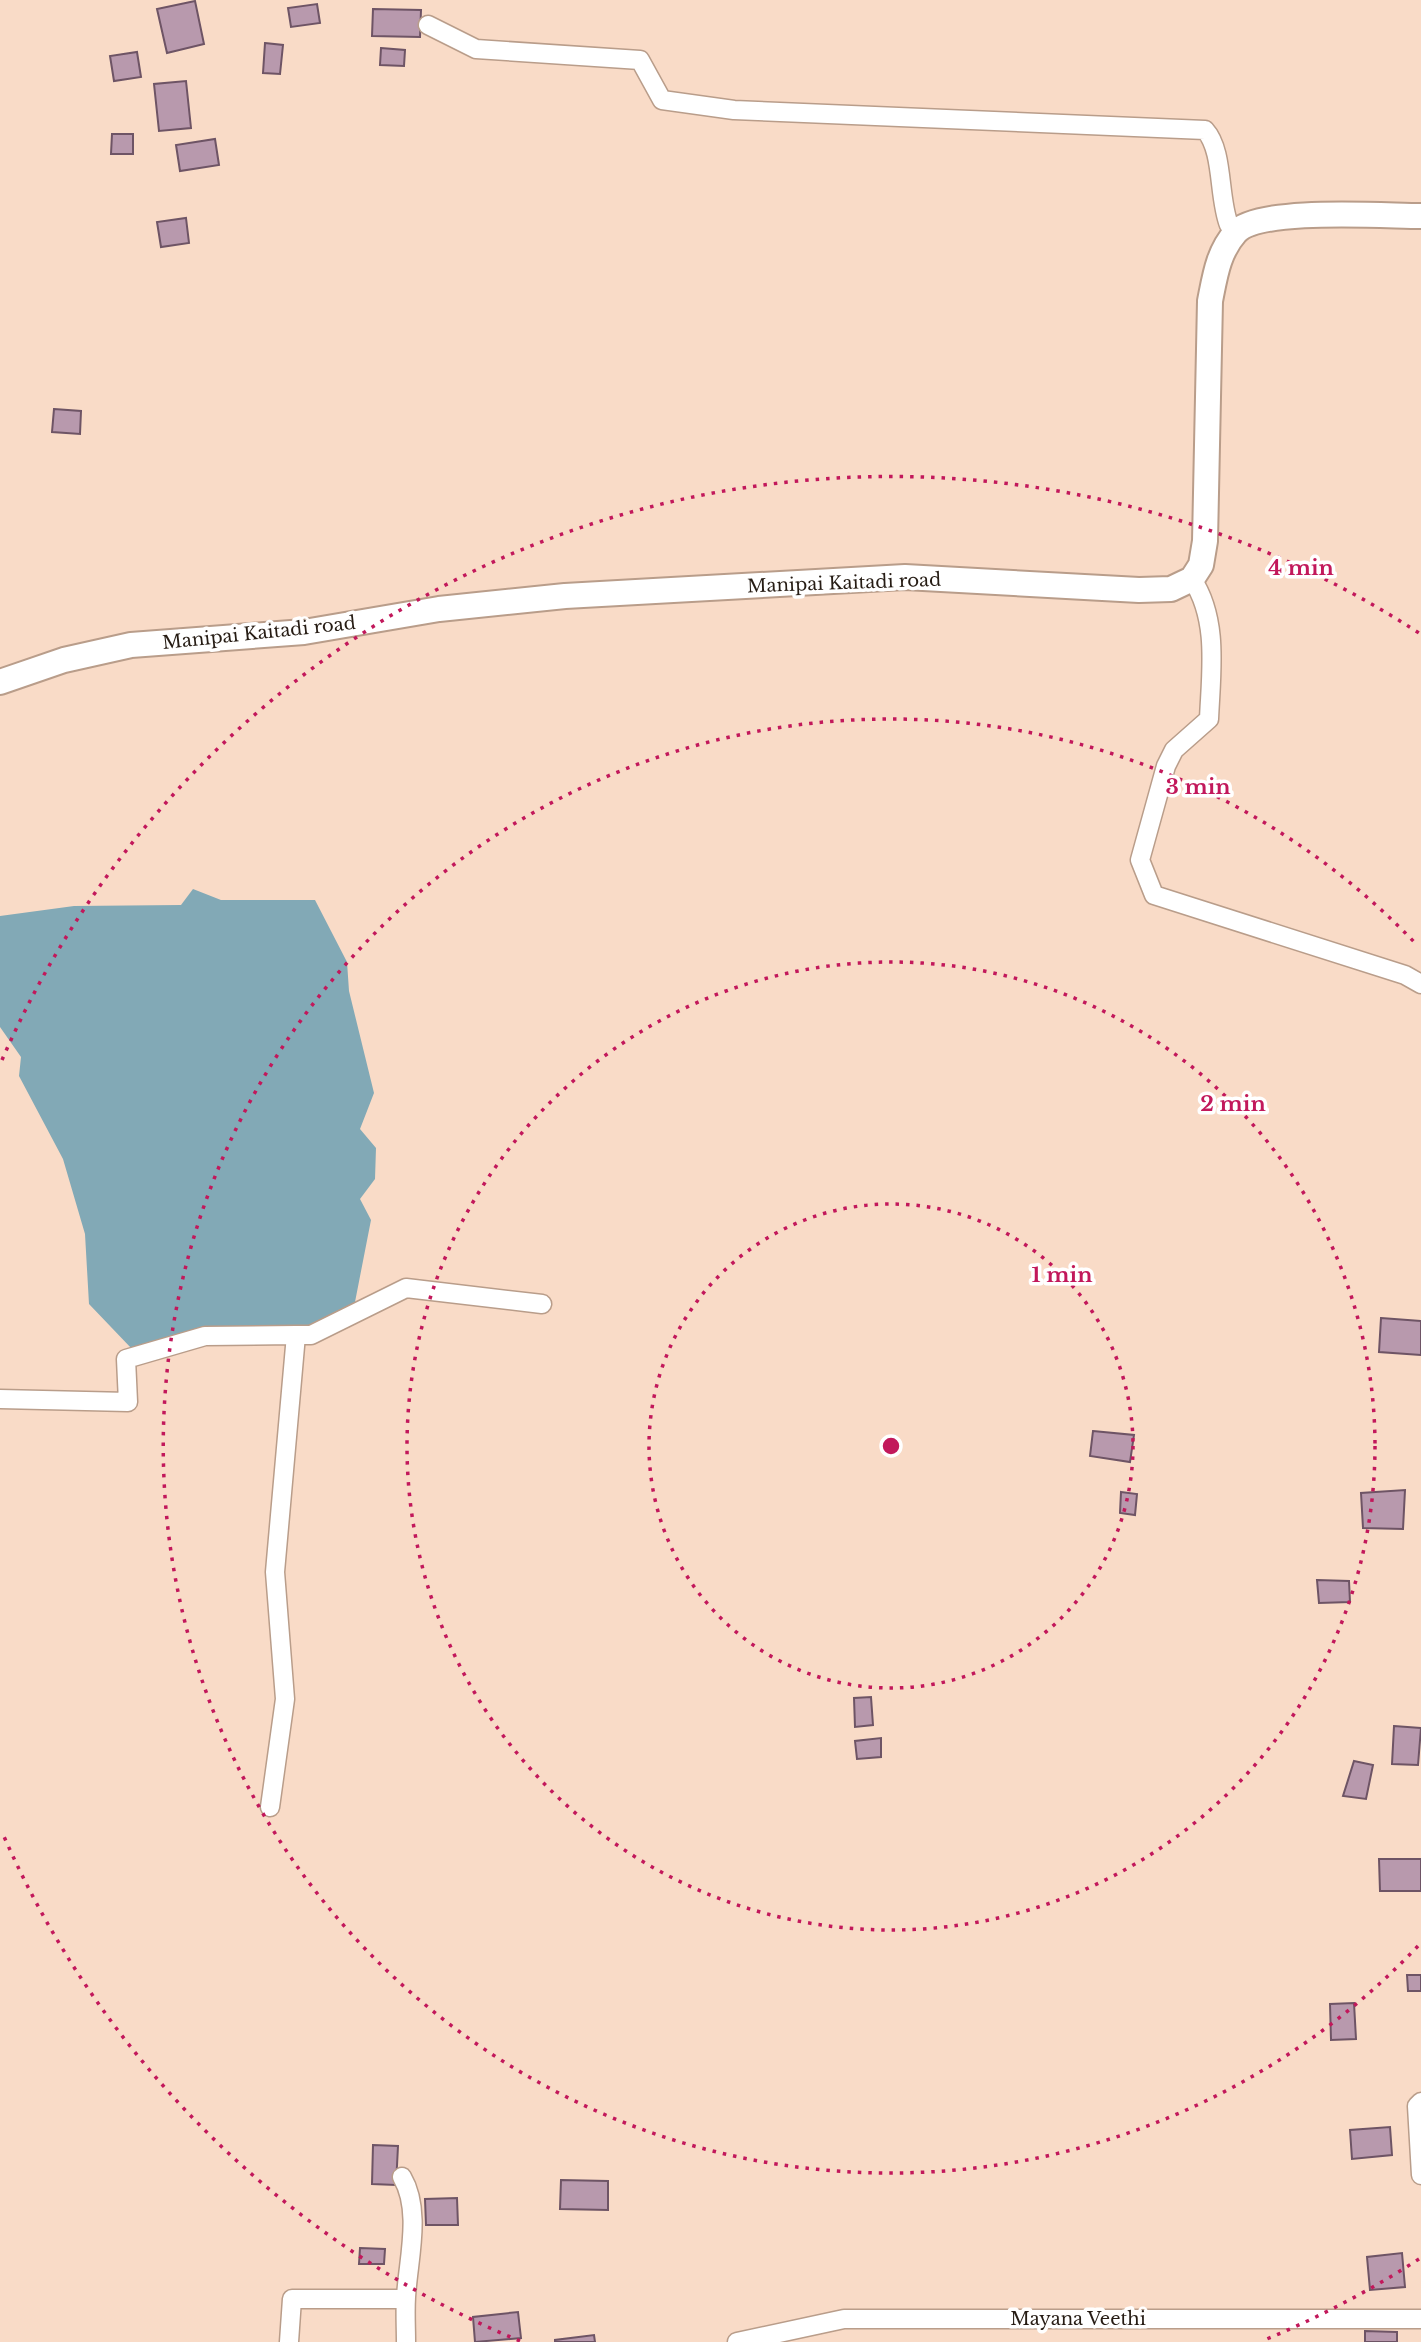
<svg xmlns="http://www.w3.org/2000/svg" width="1421" height="2342" font-family="'Libre Baskerville',serif">
  <rect width="100%" height="100%" fill="#f9dbc7"/>
  <path fill="#82a9b6" d="M193,889L221,900H315L347,962L349,991L374,1093L360,1129L376,1148L375,1179L360,1199L371,1220L355,1302L312,1329L132,1349L89,1304L85,1234L63,1159L19,1076L21,1057L0,1027V916L74,906L181,905Z"/>
  <path fill="#b899ad" stroke="#6e5465" stroke-width="2" d="M195,1L204,44L167,53L157,9Z
    M317,4L320,23L291,27L288,8Z
    M373,9L421,10L420,37L372,36Z
    M265,43L283,45L280,74L263,73Z
    M381,48L405,50L404,66L380,65Z
    M137,52L141,77L114,81L110,56Z
    M186,81L191,128L159,131L154,84Z
    M112,134H133V154H111Z
    M215,139L219,165L180,171L176,145Z
    M186,218L189,243L161,247L157,222Z
    M54,409L81,411L80,434L52,432Z
    M1381,1318L1421,1321V1355L1379,1352Z
    M1093,1431L1134,1435L1130,1462L1090,1456Z
    M1405,1490L1403,1529L1363,1528L1361,1493Z
    M1121,1492L1137,1494L1135,1515L1120,1513Z
    M1317,1580L1349,1581L1350,1602L1319,1603Z
    M871,1697L873,1725L855,1727L854,1698Z
    M1394,1726L1421,1728L1418,1765L1392,1764Z
    M881,1738V1757L857,1759L855,1741Z
    M1354,1761L1373,1765L1366,1799L1343,1796Z
    M1379,1859H1421V1891H1380Z
    M1407,1975H1421V1991H1408Z
    M1354,2003L1356,2039L1331,2040L1330,2004Z
    M1390,2127L1392,2155L1352,2159L1350,2130Z
    M373,2145L398,2146L396,2185L372,2184Z
    M561,2180L608,2181V2210L560,2209Z
    M457,2198L458,2225H426L425,2199Z
    M360,2248L385,2249L384,2264H359Z
    M1402,2253L1405,2287L1370,2290L1367,2257Z
    M518,2312L521,2338L475,2342L473,2317Z
    M1365,2331L1397,2332V2342H1365Z
    M594,2335L595,2342H555V2340Z"/>
  <g fill="none" stroke-linecap="round" stroke-linejoin="round">
    <defs>
      <path id="street" d="M428,25L476,49L640,60L662,100L734,110L1205,130C1224,151 1218,197 1229,225L1238,229
        M1192,579C1219,620 1211,672 1209,719L1174,750L1166,766L1140,860L1154,895L1405,975L1421,984
        M0,1399L128,1402L126,1359L205,1336L296,1335
        M270,1807L285,1699L275,1572L296,1335H311L406,1288L542,1304
        M1421,2102L1417,2106L1421,2175
        M402,2177C422,2211 408,2260 406,2297C405,2312 406,2327 406,2342
        M289,2342L292,2299H406
        M737,2342L844,2319H1421"/>
      <path id="secondary" d="M0,682L64,660L131,645L304,632L439,609L565,596L905,577L1139,590L1171,589L1192,579L1201,565L1205,541L1210,301C1215,276 1218,252 1236,232C1260,207 1384,216 1421,216"/>
    </defs>
    <use href="#street" stroke="#b99d8a" stroke-width="21"/>
    <use href="#secondary" stroke="#b99d8a" stroke-width="28"/>
    <use href="#street" stroke="#fff" stroke-width="18"/>
    <use href="#secondary" stroke="#fff" stroke-width="24"/>
  </g>
  <g fill="none" stroke="#c2185b" stroke-width="3.5" stroke-dasharray="3.5 7">
    <circle cx="891" cy="1446" r="242"/>
    <circle cx="891" cy="1446" r="484"/>
    <path d="M1418 1946A727 727 0 1 1 1418 946"/>
    <path d="M1419 2259A969 969 0 0 1 1262 2341M520 2341A969 969 0 0 1 2 1832M2 1060A969 969 0 0 1 1419 633"/>
  </g>
  <g text-anchor="middle" stroke-width="7" stroke-linejoin="round" paint-order="stroke">
    <g font-size="18" fill="#261c14" stroke="#fff">
      <text transform="translate(844 583) rotate(-2)" y="6">Manipai Kaitadi road</text>
      <text transform="translate(259 633) rotate(-6)" y="6">Manipai Kaitadi road</text>
      <text x="1078" y="2325">Mayana Veethi</text>
    </g>
  </g>
  <circle cx="891" cy="1446" r="10" fill="#c2185b" stroke="#fff" stroke-width="3.5"/>
  <g font-size="21" text-anchor="middle" font-weight="bold" fill="#c2185b" stroke="#fff" stroke-width="7" stroke-linejoin="round" paint-order="stroke">
    <text x="1301" y="575">4 min</text>
    <text x="1198" y="794">3 min</text>
    <text x="1233" y="1111">2 min</text>
    <text x="1062" y="1282">1 min</text>
  </g>
</svg>
